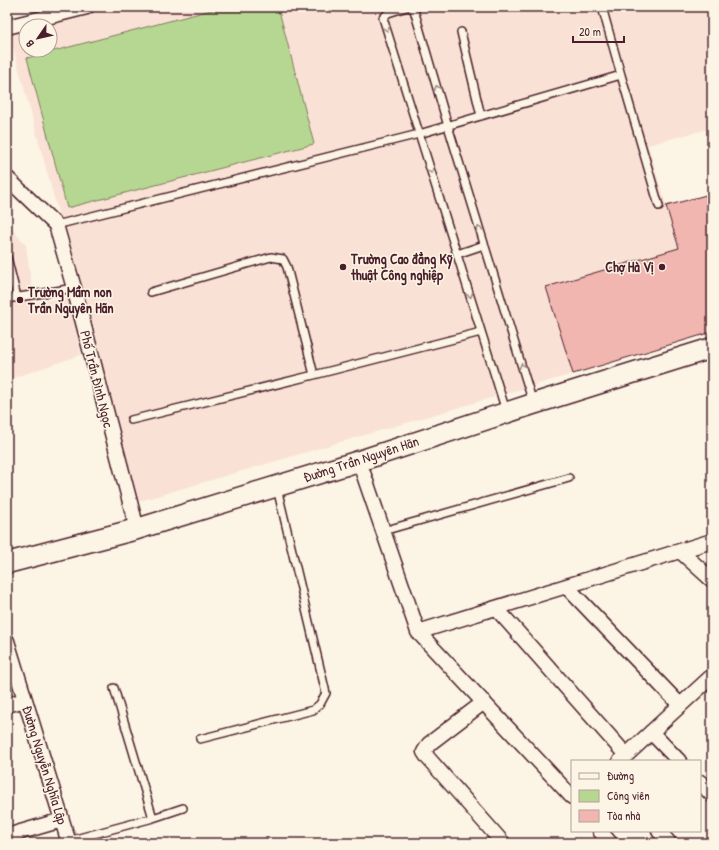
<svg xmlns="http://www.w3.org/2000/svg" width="719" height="850" font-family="'Patrick Hand',sans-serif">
  <rect width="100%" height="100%" fill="#fcf5e5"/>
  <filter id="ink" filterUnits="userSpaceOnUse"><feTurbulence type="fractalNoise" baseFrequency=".025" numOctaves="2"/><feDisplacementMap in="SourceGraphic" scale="8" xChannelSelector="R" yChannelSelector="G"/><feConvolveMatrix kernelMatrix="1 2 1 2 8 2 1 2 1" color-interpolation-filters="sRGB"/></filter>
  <g filter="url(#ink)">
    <path fill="#f9e2d5" d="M118,7H712V128L648,145L679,248L547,287L573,374L137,502L9,33L26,29V50H50V26H39Z
      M7,223L26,245L34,303L69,296L81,355L7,380Z"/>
    <path fill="#b6d791" stroke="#807b5e" d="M223,7H278L314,144L67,208L27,58Z"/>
    <path fill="#f1b6b0" stroke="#4a1f2b" d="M706,195L712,219V332L573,374L546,287L679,248L666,206Z"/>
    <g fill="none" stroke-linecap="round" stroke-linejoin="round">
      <defs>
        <path id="lane" d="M407,7L388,13L383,18L506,411
          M410,7L414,10L448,126L533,403
          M461,32L481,116
          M621,75L659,206
          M56,225L419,134L621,75L602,7
          M457,254L484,245
          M7,257L17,297
          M151,292L271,257L283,259L287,267L314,375
          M7,299L74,288
          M131,420L314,375L481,332
          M383,531L569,478
          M114,688L153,818
          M200,739L313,710L320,704L326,693L277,488
          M68,841L153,818L183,808"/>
        <path id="street" d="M7,27L87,7
          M7,178L56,225L74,288L137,529
          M359,461L418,632L572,797
          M680,551L712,580
          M566,586L680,705
          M496,608L626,755
          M418,632L712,541
          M7,641L69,843
          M484,702L429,744L424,752L428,758L503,843
          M7,705L25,700
          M651,732L679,761
          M620,761L712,676
          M700,782L712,795
          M600,831L610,843
          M659,831L669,843
          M7,836L62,820"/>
        <path id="secondary" d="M7,563L137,529L359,461L533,404L712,348"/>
      </defs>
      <use href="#lane" stroke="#4a1f2b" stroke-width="10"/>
      <use href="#street" stroke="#4a1f2b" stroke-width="17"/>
      <use href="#secondary" stroke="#4a1f2b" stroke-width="23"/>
      <use href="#lane" stroke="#fcf5e5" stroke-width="7"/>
      <use href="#street" stroke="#fcf5e5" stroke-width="14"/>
      <use href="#secondary" stroke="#fcf5e5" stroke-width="20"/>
    </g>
    <defs><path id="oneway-chevron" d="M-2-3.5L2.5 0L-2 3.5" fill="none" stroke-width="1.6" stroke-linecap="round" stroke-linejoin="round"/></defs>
    <g stroke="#a38a88">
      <use href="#oneway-chevron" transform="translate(387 29) rotate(73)"/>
      <use href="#oneway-chevron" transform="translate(437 88) rotate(-106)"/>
      <use href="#oneway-chevron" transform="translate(431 171) rotate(72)"/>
      <use href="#oneway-chevron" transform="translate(479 229) rotate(-107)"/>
      <use href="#oneway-chevron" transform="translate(470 295) rotate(73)"/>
      <use href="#oneway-chevron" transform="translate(522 366) rotate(-107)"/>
    </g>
  </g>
  <g fill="#4a1f2b" stroke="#fcf5e5" stroke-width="1.5">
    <circle cx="343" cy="267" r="4"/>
    <circle cx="662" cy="267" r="4"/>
    <circle cx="20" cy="300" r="4"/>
  </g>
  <g text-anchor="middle" stroke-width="3" stroke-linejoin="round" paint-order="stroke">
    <g font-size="14" font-weight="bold" fill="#4a1f2b" stroke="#fcf5e5" text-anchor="start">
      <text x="351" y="264">Trường Cao đẳng Kỹ<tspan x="351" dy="16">thuật Công nghiệp</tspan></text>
      <text x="654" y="272" text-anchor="end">Chợ Hà Vị</text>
      <text x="28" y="297">Trường Mầm non<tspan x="28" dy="16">Trần Nguyên Hãn</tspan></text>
    </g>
    <g font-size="14" fill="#4a1f2b" stroke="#fcf5e5">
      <text transform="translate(97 379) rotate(76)" y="5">Phố Trần Đình Ngọc</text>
      <text transform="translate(361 459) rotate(-18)" y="5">Đường Trần Nguyên Hãn</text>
      <text transform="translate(45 765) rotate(73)" y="5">Đường Nguyễn Nghĩa Lập</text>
    </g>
  </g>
  <rect width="719" height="850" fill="none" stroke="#fcf5e5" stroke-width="24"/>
  <rect x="12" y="12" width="695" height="826" fill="none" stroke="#4a1f2b" stroke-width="1.5" filter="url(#ink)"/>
  <rect x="571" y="760" width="130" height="72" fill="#fcf5e5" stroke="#b59f9b"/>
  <rect x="579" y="773" width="20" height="6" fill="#fcf5e5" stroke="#b59f9b"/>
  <text x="607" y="780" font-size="12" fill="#4a1f2b">Đường</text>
  <rect x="579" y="790" width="20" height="12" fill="#b6d791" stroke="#b59f9b"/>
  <text x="607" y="800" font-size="12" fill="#4a1f2b">Công viên</text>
  <rect x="579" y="810" width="20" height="12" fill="#f1b6b0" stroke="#b59f9b"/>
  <text x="607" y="820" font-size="12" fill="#4a1f2b">Tòa nhà</text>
  <g transform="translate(38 38) rotate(236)"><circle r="19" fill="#fcf5e5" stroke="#b59f9b"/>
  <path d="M0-3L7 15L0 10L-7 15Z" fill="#4a1f2b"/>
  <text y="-6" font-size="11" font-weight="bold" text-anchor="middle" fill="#4a1f2b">B</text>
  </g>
  <path d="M573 36v6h51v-6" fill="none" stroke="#4a1f2b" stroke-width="2"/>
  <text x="579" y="36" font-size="12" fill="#4a1f2b" stroke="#fcf5e5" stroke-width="3" paint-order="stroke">20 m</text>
</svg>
